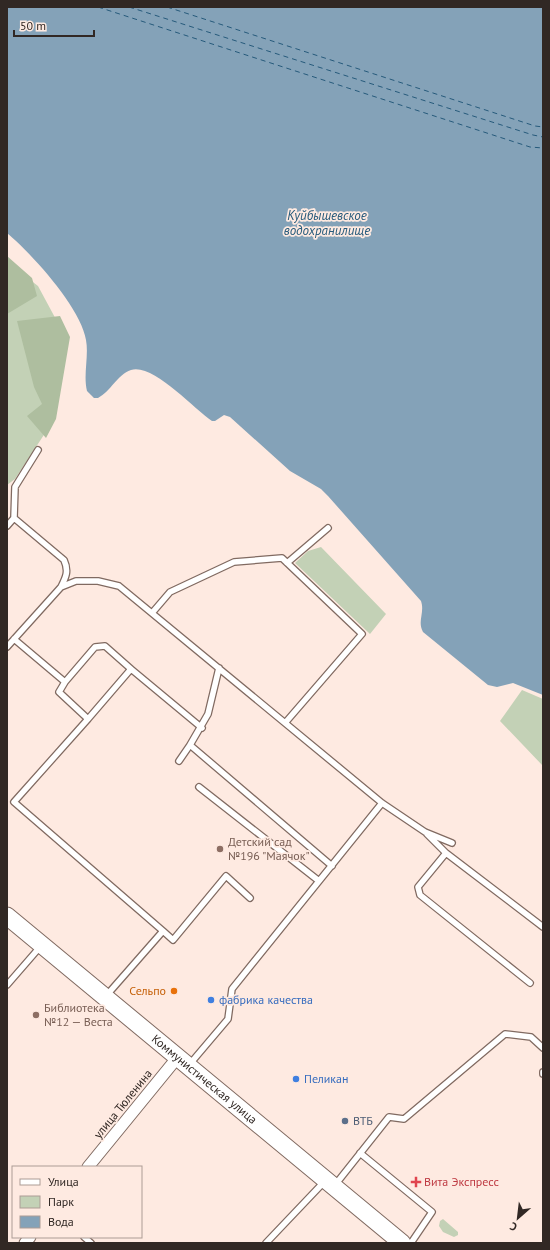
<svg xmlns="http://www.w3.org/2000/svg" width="550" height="1250" font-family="'PT Sans',sans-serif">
  <rect width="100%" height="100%" fill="#feeae1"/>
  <path fill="#c3d1b6" d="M7,262L38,286L66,338L53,421L15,479L7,485Z
    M321,547L386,614L370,634L295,563L308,551Z
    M522,690L543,699V766L500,721Z
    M443,1219L458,1232V1235L454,1237L443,1232L439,1226L440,1221Z"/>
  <path fill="#aebe9f" d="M7,256L32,278L37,296L7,314Z
    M60,316L70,337L56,419L46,438L27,416L42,404L34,387L17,321Z"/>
  <path fill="#84a2b8" d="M7,7H543V695L513,683L497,687L488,685L423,632C417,621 425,613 421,601L328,496L321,489L290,471L230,417L224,415L215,421H212C194,409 153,363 131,370C117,375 111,391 98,398H94L87,391C83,375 89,356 86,340C81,308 32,254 7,233Z"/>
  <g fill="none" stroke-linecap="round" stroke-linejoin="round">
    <path stroke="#265a7b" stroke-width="1" stroke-dasharray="5 4" stroke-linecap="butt" d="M98,7L530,147L543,148
      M129,7L533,135L543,137
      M167,7L535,126L543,127"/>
    <defs>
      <path id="lane" d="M38,450L15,487L14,518L64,560C69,571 66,577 61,587
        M7,526L14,518
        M287,563L328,528
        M152,613L170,592L234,562L282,558L362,634L285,723
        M14,639L65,682L59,692L88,719L14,802L163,931L106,996
        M7,647L61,587L76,581H98L119,586L382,803L425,832L452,843
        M219,668L208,714L190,745L332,866
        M131,669L202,728
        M65,682L95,647L105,646L131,669L88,719
        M179,761L190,745
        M199,787L319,881
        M427,834L446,853L418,887L420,895L530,983
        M446,853L543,927
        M163,931L173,940L226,876L250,898
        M7,985L40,947
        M189,1065L228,1019L232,989L382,803
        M543,1072V1074
        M360,1153L432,1212L411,1243
        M335,1185L389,1117L404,1119L505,1034L531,1037L543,1048
        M84,1237L91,1243
        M266,1243L324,1182"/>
      <path id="street" d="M88,1167L177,1058
        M25,1243L30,1237"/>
      <g id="primary">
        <path id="s1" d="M7,916L402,1243"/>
      </g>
    </defs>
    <use href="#lane" stroke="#806a61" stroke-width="8"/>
    <use href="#street" stroke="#806a61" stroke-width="13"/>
    <use href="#primary" stroke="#806a61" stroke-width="19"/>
    <use href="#lane" stroke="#fff" stroke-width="5.5"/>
    <use href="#street" stroke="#fff" stroke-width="11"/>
    <use href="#primary" stroke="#fff" stroke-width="17"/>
  </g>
  <g fill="#8d6e63" stroke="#feeae1" stroke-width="1.5">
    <circle cx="220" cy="849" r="4"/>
    <circle cx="36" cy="1015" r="4"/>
  </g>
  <circle fill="#e8710a" stroke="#feeae1" stroke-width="1.5" cx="174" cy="991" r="4"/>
  <g fill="#3f7fe0" stroke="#feeae1" stroke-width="1.5">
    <circle cx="211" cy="1000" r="4"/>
    <circle cx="296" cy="1079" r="4"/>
  </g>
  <circle fill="#5c6f8a" stroke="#feeae1" stroke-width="1.5" cx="345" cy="1121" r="4"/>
  <path fill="#e0444e" stroke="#feeae1" stroke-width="1.5" d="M414 1176h4v4h4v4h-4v4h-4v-4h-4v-4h4z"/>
  <g text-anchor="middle" stroke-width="3.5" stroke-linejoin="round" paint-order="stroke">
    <g font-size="12" fill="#785e54" stroke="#feeae1" text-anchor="start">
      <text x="228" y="846">Детский сад<tspan x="228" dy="14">№196 "Маячок"</tspan></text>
      <text x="44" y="1012">Библиотека<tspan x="44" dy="14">№12 — Веста</tspan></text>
    </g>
    <g font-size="12" fill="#c56008" stroke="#feeae1" text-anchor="end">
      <text x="166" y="995">Сельпо</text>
    </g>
    <g font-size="12" fill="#366cbe" stroke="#feeae1" text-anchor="start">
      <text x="219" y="1004">фабрика качества</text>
      <text x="304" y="1083">Пеликан</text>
    </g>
    <g font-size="12" fill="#312824" stroke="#feeae1">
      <text dy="4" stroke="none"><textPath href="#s1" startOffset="256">Коммунистическая улица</textPath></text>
      <text transform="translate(123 1104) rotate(-51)" y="4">улица Тюленина</text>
    </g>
    <g font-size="12" fill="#4e5e75" stroke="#feeae1" text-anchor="start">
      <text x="353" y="1125">ВТБ</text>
    </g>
    <g font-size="12" fill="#be3a42" stroke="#feeae1" text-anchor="start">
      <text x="424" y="1186">Вита Экспресс</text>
    </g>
    <g font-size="13" font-style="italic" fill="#265a7b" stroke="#feeae1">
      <text x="327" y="220">Куйбышевское<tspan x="327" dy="15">водохранилище</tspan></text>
    </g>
  </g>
  <rect width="550" height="1250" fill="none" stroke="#312824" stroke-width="16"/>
  <rect x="12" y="1166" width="130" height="72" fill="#feeae1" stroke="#ac9c95"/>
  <rect x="20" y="1179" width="20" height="6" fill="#ffffff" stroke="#ac9c95"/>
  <text x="48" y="1186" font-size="12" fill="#312824">Улица</text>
  <rect x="20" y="1196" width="20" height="12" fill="#c3d1b6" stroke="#ac9c95"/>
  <text x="48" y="1206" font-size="12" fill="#312824">Парк</text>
  <rect x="20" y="1216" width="20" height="12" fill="#84a2b8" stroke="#ac9c95"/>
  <text x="48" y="1226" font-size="12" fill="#312824">Вода</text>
  <g transform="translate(518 1218) rotate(208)" stroke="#feeae1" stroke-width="3" paint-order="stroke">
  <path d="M0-3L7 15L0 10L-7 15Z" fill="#312824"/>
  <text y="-6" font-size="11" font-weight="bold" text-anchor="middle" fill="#312824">С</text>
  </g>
  <path d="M14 30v6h80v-6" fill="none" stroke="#312824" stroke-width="2"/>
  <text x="20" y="30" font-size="12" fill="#312824" stroke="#feeae1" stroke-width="3" paint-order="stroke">50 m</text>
</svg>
